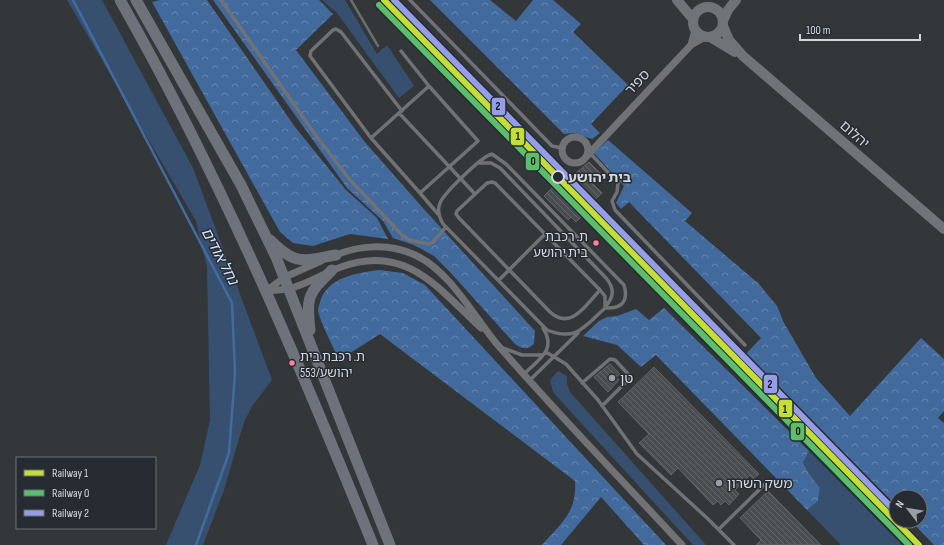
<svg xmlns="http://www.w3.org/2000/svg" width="944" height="545" font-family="'Sofia Sans Condensed','Noto Sans Hebrew',sans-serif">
  <defs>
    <pattern id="forest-crowns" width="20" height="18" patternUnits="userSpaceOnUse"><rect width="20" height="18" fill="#426a9d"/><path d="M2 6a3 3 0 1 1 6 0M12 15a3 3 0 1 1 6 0" fill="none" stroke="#6585ae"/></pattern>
    <pattern id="building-back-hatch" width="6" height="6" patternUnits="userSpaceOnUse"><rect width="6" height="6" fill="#4b4e51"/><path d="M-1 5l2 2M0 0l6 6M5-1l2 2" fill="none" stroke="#646769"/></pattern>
  </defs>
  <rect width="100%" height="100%" fill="#34373a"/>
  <path fill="#38506f" d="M67,0H102L193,168L272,380L252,406L244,422L224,490L203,545H166L200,465L210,420L207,267L196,221Z
    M322,0H345L377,54L387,45L414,86L399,98L337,13Z
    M558,371L567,376V384L570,392L706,545H693L560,400L553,392L550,380Z
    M809,451L902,545H841L807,510L818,501L820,488L808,472L803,461Z"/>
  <path fill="url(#forest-crowns)" d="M160,0H207L295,127L346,190L377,218L388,239L350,234L313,246L293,243L280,232L152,2Z
    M213,0H319L333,14L296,50L364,141L422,207L535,331L534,344C527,350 522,349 515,344L450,272L434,256L414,245L393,238L383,221L347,188Z
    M430,0H490L516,21L533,0H553L581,24L573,32L628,85L591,124L600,133L592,139L574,133L564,134Z
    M608,140L692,213L685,221L759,284L777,306L784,323L816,378L850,416L921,338L944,359V411L938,418L944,423V545H934L911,521H920V497H896V506L743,357L761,338L629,202L621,209L616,203L624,186L594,153Z
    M379,270L403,273L425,285L666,545H644L601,497L561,545H542C561,523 577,513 575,481L380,334L339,360C333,346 321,324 318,311C318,308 319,305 320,302C327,277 357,273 379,270Z
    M664,308L809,451L803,462L808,472L820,488L818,501L807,510L656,355L641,367L617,345L583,336L599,321L607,317L617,316L636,309L649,320Z"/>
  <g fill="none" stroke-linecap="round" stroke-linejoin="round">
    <path stroke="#426ca1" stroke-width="2.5" d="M73,0L232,303L235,373L229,453L196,545"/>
  </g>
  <path fill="url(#building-back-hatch)" stroke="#616466" d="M589,162L601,174L592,183L602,193L593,202L574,183L576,182L571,177Z
    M554,186L583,215L576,222L571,217L568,220L544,196Z
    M610,364L620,374L616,377L619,380L608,392L594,377Z
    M654,367L759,474L753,479L750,475L735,490L739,494L729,505L725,501L721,505L718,501L713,505L678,468L671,475L639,443L649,434L618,402Z
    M768,491L821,545H756L761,540L740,518Z"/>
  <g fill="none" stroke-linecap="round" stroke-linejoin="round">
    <path stroke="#707276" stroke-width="3.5" d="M221,0L314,133L350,180L402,235L409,240L429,244L433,242L446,227
      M410,0L552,146L562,148
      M401,51L429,86
      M429,86L478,141L420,193L371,138Z
      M399,113L475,194
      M371,138L310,56L311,51L333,30L336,29L341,32L402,111
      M590,153L618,183L617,192L612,201L615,210L745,345
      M492,154L506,164L624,285C629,302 621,309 605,308C585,326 577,342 547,330L443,224C439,217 437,210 440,203C444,193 482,156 492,154Z
      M480,163H491L500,168L606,278C615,289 614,297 605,307
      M420,193L438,214
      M499,280L545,234
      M600,290C586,305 571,331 550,312L459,218L456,214L457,211L487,183L492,182L495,183L600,290L605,296V308
      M503,348L522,355H543
      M546,352L566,364L598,400L637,454L707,518L734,545
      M524,374C539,359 557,350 543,328
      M530,380L578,333
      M582,383L610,359L615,360L629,375V379L602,406
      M719,529L766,483"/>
    <path stroke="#707276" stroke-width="7" d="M691,45L695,30
      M562 150a13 13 0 1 1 26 0a13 13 0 1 1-26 0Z
      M585,158L691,45L705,37
      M333,256C359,245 389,243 415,255C449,270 473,315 496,343C556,412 620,478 682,545
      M266,291L285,277L321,261
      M267,291C274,290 281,290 288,289C306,285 324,273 341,267C406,243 438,288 481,328"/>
    <path stroke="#707378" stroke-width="10" d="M677,0L693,19
      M693 22a15 15 0 1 1 30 0a15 15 0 1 1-30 0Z
      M723,21L728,10L736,0
      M723,26L729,40L743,56L944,229
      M710,37L735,52"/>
    <path stroke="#6e737b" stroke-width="11" d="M120,0C219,174 298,360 373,545
      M136,0L241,185L276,257L390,545
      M270,240C296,266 302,261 336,255
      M310,330C306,296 308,294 332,270"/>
    <path stroke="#6a6d6f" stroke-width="2.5" d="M351,0L378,46"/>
    <defs>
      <path id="rail-1" d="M384,0L919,545"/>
      <path id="rail-2" d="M379,5L909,545"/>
      <path id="rail-3" d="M394,0L896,512"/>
    </defs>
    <use href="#rail-1" stroke="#272c33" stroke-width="9"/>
    <use href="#rail-2" stroke="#272c33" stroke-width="9"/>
    <use href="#rail-3" stroke="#272c33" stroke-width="9"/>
    <use href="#rail-1" stroke="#c3df37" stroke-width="6"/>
    <use href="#rail-2" stroke="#5bbe6a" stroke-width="6"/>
    <use href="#rail-3" stroke="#959de9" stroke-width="6"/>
  </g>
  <circle fill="#272c33" stroke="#d3d7db" stroke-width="2" cx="558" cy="177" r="6"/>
  <g fill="#ff8098" stroke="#272c33" stroke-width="1.5">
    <circle cx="596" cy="243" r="3.5"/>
    <circle cx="292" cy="363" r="3.5"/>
  </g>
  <g fill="#9b9fa3" stroke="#272c33" stroke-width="1.5">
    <circle cx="612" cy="378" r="4"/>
    <circle cx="719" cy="483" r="4"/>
  </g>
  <g text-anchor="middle" stroke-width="3" stroke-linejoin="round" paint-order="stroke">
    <g font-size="13" fill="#d3d7db" stroke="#272c33" text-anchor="end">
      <text x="588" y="241">ת. רכבת<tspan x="588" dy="16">בית יהושע</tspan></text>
      <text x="300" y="361" text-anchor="start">ת. רכבת בית<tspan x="300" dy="16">יהושע/553</tspan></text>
    </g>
    <g font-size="14" fill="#d3d7db" stroke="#272c33">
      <text transform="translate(637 82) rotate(-47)" y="5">ספיר</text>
      <text transform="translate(855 134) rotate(41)" y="5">יהלום</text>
    </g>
    <g font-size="14" font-weight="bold" fill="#d3d7db" stroke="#272c33" text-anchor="start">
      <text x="568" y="182">בית יהושע</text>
    </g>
    <g font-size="14" fill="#d3d7db" stroke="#272c33" text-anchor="start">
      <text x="620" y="383">טן</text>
      <text x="727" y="488">משק השרון</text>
    </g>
    <g font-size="15" font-style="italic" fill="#d6e3f4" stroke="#272c33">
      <text transform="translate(220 256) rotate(62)" y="5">נחל אודים</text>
    </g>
  </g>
  <g stroke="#272c33" stroke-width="1.5">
    <rect x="491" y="97" width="15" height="19" rx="4" fill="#959de9"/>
    <rect x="510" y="127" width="15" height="19" rx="4" fill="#c3df37"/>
    <rect x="525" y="152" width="15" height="19" rx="4" fill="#5bbe6a"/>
    <rect x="763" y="374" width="15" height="20" rx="4" fill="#959de9"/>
    <rect x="778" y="399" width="15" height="19" rx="4" fill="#c3df37"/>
    <rect x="790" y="422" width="15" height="19" rx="4" fill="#5bbe6a"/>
  </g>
  <g font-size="11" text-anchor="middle" font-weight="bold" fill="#111">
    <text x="498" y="110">2</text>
    <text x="518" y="140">1</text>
    <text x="533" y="165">0</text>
    <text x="770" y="388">2</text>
    <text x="785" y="413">1</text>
    <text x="798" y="435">0</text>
  </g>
  <rect x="16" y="457" width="140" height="72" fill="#272c33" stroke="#6c7076"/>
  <rect x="24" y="470" width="20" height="6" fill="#c3df37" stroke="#6c7076"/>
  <text x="52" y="477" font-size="12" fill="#d3d7db">Railway 1</text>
  <rect x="24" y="490" width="20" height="6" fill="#5bbe6a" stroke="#6c7076"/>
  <text x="52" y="497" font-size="12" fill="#d3d7db">Railway 0</text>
  <rect x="24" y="510" width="20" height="6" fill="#959de9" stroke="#6c7076"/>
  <text x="52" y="517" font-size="12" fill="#d3d7db">Railway 2</text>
  <g transform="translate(908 509) rotate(301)"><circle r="19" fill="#272c33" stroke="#6c7076"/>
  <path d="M0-3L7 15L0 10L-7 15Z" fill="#9b9fa3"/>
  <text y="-6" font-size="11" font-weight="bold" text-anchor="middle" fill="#d3d7db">N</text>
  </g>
  <path d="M800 34v6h120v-6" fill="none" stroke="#d3d7db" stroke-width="2"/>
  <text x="806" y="34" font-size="12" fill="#d3d7db" stroke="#272c33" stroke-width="3" paint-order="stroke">100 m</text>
</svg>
